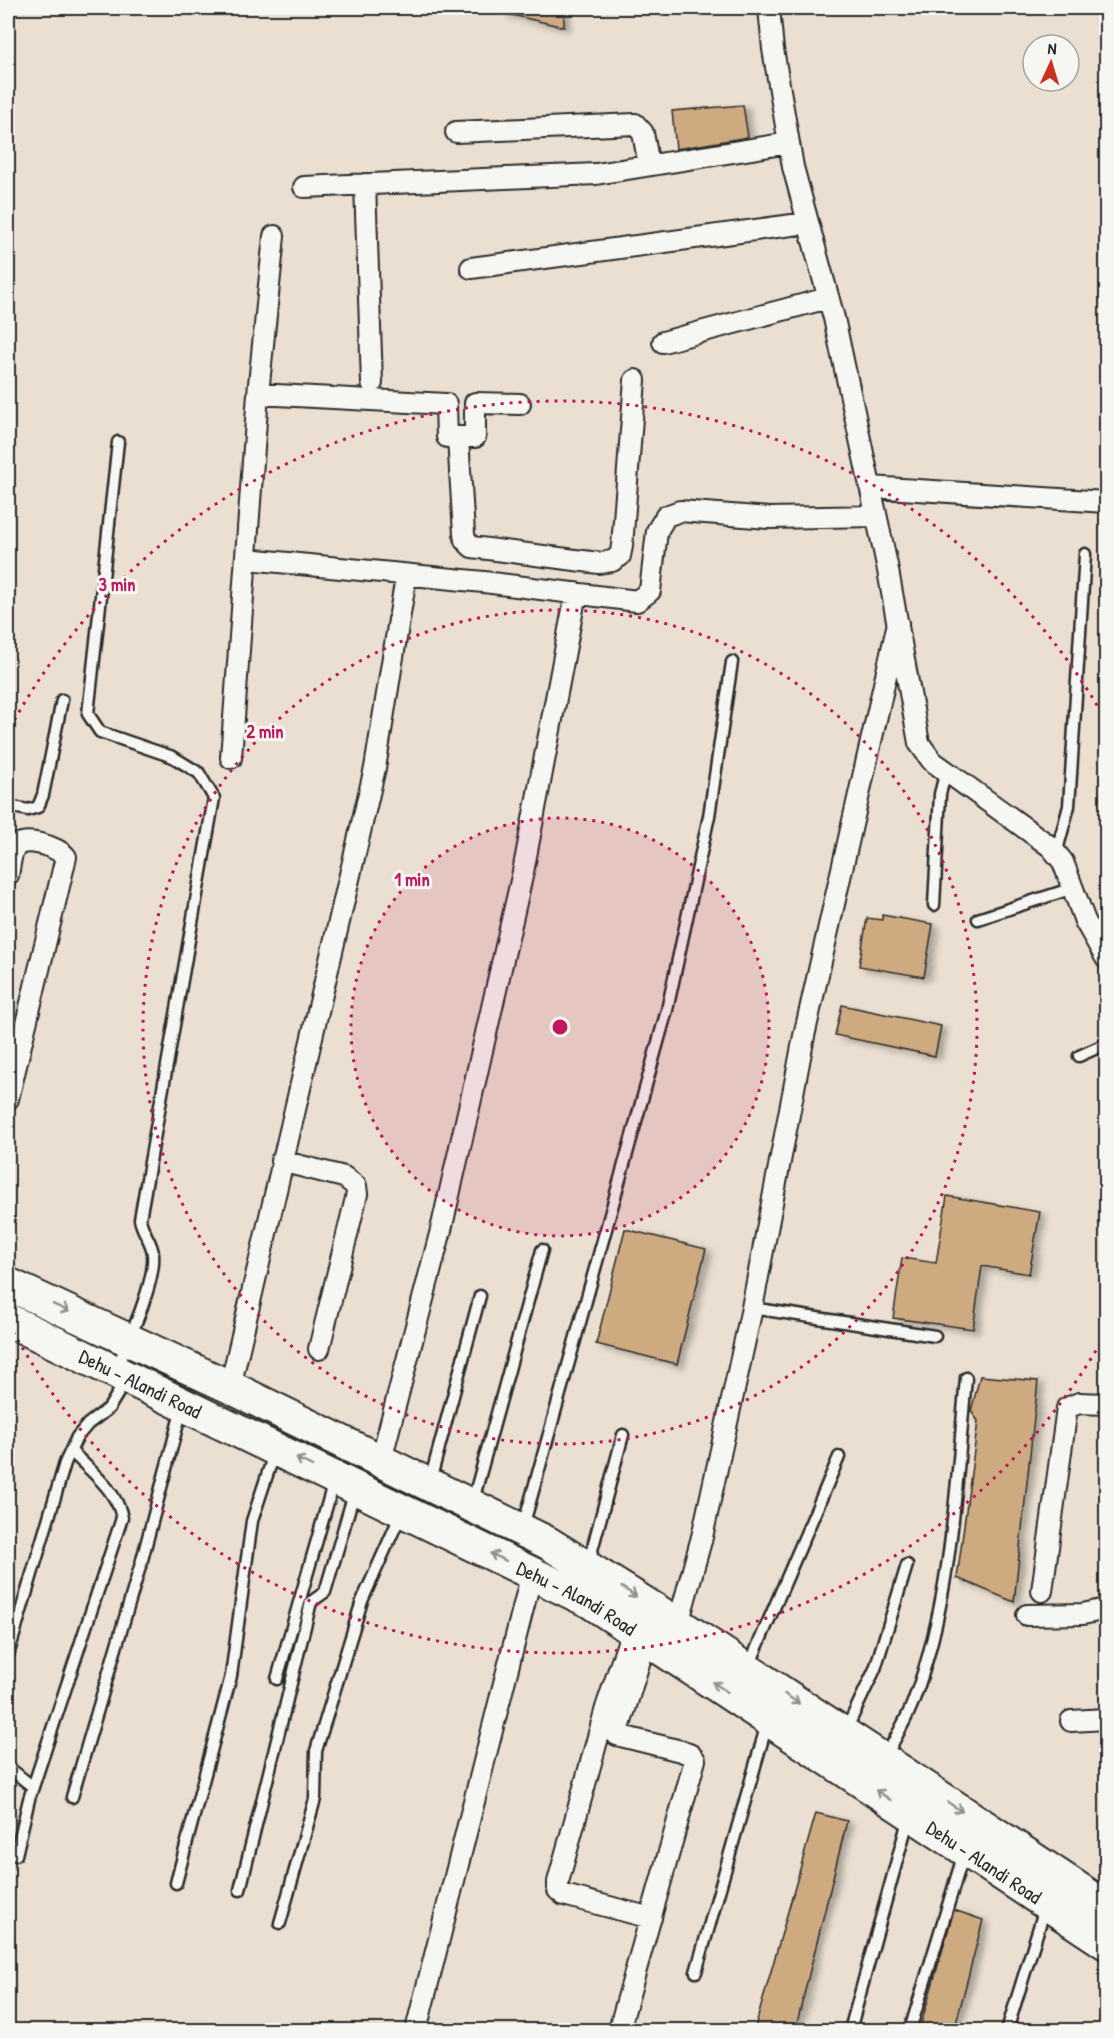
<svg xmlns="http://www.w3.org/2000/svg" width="1114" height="2038" font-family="'Patrick Hand',sans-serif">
  <defs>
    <filter id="shadow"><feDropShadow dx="6" dy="3.5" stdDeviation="3" flood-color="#0004"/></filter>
  </defs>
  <rect width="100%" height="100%" fill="#eadfd0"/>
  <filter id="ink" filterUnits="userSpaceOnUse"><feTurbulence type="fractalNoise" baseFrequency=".0167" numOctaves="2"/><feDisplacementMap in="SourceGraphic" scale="12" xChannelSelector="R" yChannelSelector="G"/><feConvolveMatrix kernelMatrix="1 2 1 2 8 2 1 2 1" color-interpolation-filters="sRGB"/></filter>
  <g filter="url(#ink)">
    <path fill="#ceaa80" stroke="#2b2b2b" stroke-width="1.5" filter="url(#shadow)" d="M504,8H564V27L503,13Z
      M743,105L748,137L676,149L672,111Z
      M882,915L933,924L924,977L859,966L867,918L882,920Z
      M842,1005L941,1026L935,1056L835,1035Z
      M947,1196L1040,1212L1029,1274L982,1266L973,1329L893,1318L902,1258L936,1263Z
      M625,1229L706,1249L677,1364L596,1344Z
      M980,1376L1038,1381L1014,1602L957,1578L978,1421L971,1411Z
      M816,1813L847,1821L795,2031H754Z
      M954,1910L983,1920L954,2031H919Z"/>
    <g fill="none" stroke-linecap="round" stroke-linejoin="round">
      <defs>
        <path id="lane" d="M8,806L28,810L38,807L43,795L62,700
          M1056,854L1069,806L1085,554
          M934,905L940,794L946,771
          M978,919L1073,888
          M1079,1056L1106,1044
          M752,1308L935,1336
          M116,1369C128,1342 156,1282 153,1254C152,1241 142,1232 140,1219L214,798L199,773L173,757L100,732L88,714L118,442
          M430,1481L480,1296
          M472,1504L542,1250
          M523,1527L667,1010L709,816L732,662
          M588,1565L623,1435
          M8,1655L65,1463L77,1437L88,1424L109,1408L126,1380
          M749,1666L839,1457
          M277,1679L334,1481
          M846,1730L875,1669L907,1565
          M884,1759C894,1740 906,1721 913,1702C952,1599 956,1487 966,1378
          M8,1767L33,1787
          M72,1797L142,1560L182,1408
          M16,1855L29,1799L122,1518C117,1490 90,1471 71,1451
          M176,1883L231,1676L252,1521L275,1451
          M240,1890L311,1602L325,1592L355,1490
          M280,1923L315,1799L316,1751L362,1601L402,1512
          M696,1972L767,1724
          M850,2030L909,1817
          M910,2030L964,1853
          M1007,2030L1045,1908"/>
        <path id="street" d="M769,8L773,49L793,167L834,318L887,565L919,743L932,761L1051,847L1063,862L1085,921L1106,958
          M456,132L635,124L643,133L649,165
          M365,184L372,383
          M304,187L596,174L789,143
          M471,268L807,223
          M663,342L828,298
          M258,394L274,236
          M458,438L464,534L465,540L472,547L599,563L612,561L620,556L622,546L635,380
          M870,487L1106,502
          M247,559L484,582L637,601L650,591L657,531L666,516L680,511L769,518L876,516
          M231,758L258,394L446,404L447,437H475V403L520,404
          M8,875C10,867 10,855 15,848C22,835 59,847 66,857L8,1099
          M281,1161L344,1177L356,1186L357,1194L319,1349
          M230,1387L375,768L404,589
          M381,1460L441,1230L523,872L576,593
          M1042,1591L1067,1408L1079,1403L1106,1404
          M1027,1615L1083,1614L1106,1609
          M633,1628L606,1708L558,1882V1890L564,1895L651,1918
          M674,1633L678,1624L702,1537L752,1308L804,1036L898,623
          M1071,1721L1106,1719
          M416,2030L532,1573
          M619,2030L695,1760L691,1755L681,1751L617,1735L647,1637"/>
        <g id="primary">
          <path d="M8,1284L230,1387L548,1543L678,1624L1106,1907"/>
          <path id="s1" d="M8,1320L589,1601L1106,1943"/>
        </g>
      </defs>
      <use href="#lane" stroke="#2b2b2b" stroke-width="15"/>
      <use href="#street" stroke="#2b2b2b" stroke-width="24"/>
      <use href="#primary" stroke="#2b2b2b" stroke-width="36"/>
      <use href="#lane" stroke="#f6f6f2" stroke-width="10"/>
      <use href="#street" stroke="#f6f6f2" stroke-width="20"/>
      <use href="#primary" stroke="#f6f6f2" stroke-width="32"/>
    </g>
    <defs><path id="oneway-shaft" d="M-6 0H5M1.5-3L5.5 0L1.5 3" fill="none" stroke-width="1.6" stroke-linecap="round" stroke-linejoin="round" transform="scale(1.5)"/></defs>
    <g stroke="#90908e">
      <use href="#oneway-shaft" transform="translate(61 1308) rotate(25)"/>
      <use href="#oneway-shaft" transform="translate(304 1462) rotate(-154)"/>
      <use href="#oneway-shaft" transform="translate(498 1557) rotate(-154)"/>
      <use href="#oneway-shaft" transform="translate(629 1592) rotate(33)"/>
      <use href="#oneway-shaft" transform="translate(720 1687) rotate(-146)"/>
      <use href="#oneway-shaft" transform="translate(792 1699) rotate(33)"/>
      <use href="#oneway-shaft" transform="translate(883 1795) rotate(-146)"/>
      <use href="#oneway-shaft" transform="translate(955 1807) rotate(33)"/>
    </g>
  </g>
  <circle cx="560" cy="1027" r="209" fill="#c2185b" fill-opacity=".12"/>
  <g fill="none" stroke="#c2185b" stroke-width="3" stroke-dasharray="3 6">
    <circle cx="560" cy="1027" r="209"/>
    <circle cx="560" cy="1027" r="417"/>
    <path d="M1105 1335A626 626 0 0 1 10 1326M10 728A626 626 0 0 1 1105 719"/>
  </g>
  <g text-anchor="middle" stroke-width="6" stroke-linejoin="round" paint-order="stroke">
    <g font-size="20" fill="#2b2b2b" stroke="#f6f6f2">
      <text dy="7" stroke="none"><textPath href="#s1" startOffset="147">Dehu - Alandi Road</textPath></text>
      <text dy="7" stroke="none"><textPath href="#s1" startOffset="633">Dehu - Alandi Road</textPath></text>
      <text dy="7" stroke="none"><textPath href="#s1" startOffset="1119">Dehu - Alandi Road</textPath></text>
    </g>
  </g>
  <circle cx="560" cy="1027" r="9" fill="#c2185b" stroke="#f6f6f2" stroke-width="3"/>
  <g font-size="18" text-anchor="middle" font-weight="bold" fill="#c2185b" stroke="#f6f6f2" stroke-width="6" stroke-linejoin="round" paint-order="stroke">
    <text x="117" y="591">3 min</text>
    <text x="265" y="738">2 min</text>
    <text x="412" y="886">1 min</text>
  </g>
  <rect width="1114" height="2038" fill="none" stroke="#f6f6f2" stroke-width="30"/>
  <rect x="15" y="15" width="1084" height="2008" fill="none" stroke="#2b2b2b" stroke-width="2" filter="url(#ink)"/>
  <g transform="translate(1051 63) rotate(4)"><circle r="28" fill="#f6f6f2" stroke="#a5a5a2" stroke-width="1.5"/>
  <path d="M0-4.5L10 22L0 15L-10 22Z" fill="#c8321e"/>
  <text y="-9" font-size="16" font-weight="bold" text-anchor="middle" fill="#2b2b2b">N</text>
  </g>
</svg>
